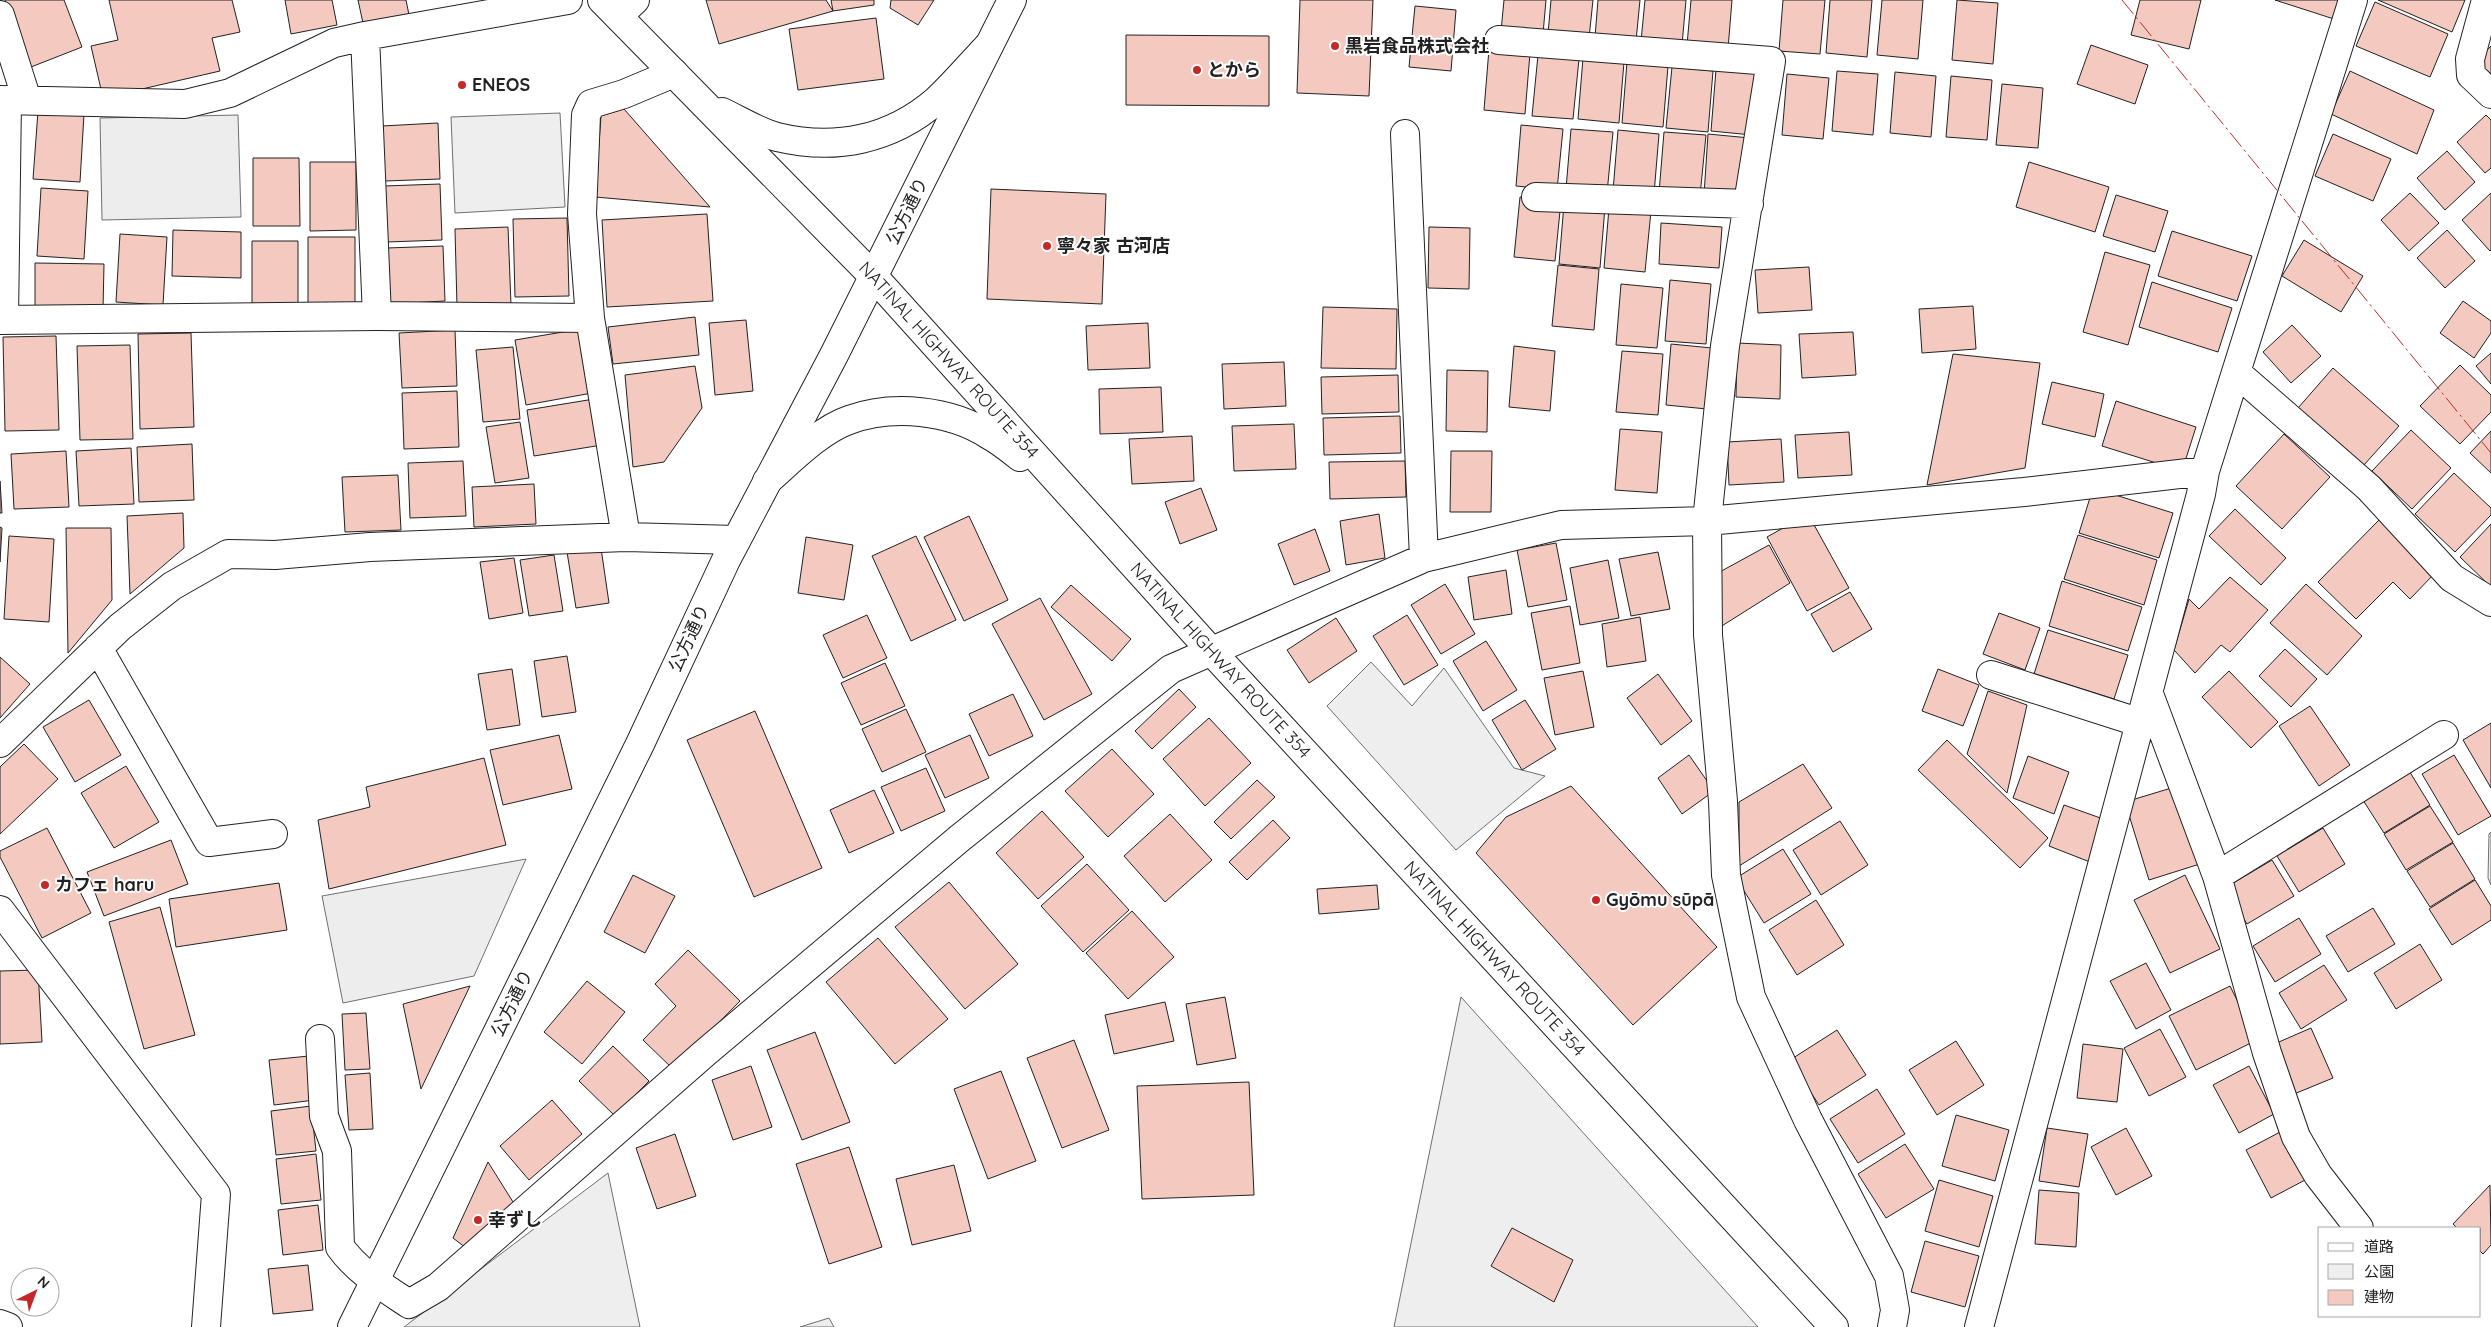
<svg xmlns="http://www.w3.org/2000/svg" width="2491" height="1327" font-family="Quicksand,'Noto Sans JP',sans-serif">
  <rect width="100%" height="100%" fill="#fff"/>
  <path fill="#eee" stroke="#6f6f6f" d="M560,113L565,207L455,213L451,117Z
    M1371,662L1412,706L1444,668L1514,768L1545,776L1456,850L1327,706Z
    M2491,832V885L2488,878L2489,834Z
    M1461,997L1758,1327H1394Z
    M608,1173L640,1327H404Z
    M829,1318L834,1327H800Z"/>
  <path fill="#ededed" stroke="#6f6f6f" d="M238,115L241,217L102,220L100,118Z
    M526,859L474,976L343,1003L322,896Z"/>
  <path fill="#f3c9c0" stroke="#222" d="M5,0H64L82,47L31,67Z
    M109,0H232L240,32L212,38L220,71L103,98L91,46L118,40Z
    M285,0H332L337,25L291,34Z
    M358,0H406L409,15L363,23Z
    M706,0H826L833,11L719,44Z
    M831,0H874V5L833,11Z
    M891,0H934L918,25L890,8Z
    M1300,0H1373L1369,96L1297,93Z
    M1504,0H1546L1543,34L1501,31Z
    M1551,0H1593L1589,38L1548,34Z
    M1598,0H1640L1636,41L1595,37Z
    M1645,0H1686L1682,45L1641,41Z
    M1691,0H1732L1728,49L1687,45Z
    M1783,0H1825L1820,54L1779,51Z
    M1830,0H1872L1867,57L1826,53Z
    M1882,0H1923L1918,59L1877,55Z
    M1957,0L1998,3L1993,64L1952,60Z
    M2140,0H2201L2189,49L2131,35Z
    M2275,0H2343L2337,20Z
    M2378,0H2465L2452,32Z
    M2375,2L2448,34L2430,77L2356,46Z
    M1415,6L1456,10L1451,71L1409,67Z
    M876,18L884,79L798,90L789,29Z
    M1126,35L1269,36V106L1126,105Z
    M2091,45L2148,65L2135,104L2077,84Z
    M2491,46V77L2475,63Z
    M1489,49L1530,53L1525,114L1484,110Z
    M1538,55L1579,59L1573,119L1532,116Z
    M1583,58L1624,62L1619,123L1578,119Z
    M1627,62L1668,66L1663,127L1622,123Z
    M1672,67L1713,71L1708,132L1666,128Z
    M1716,70L1758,74L1752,135L1711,131Z
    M1837,71L1878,74L1873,135L1832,131Z
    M2350,71L2434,110L2417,154L2331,114Z
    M1895,72L1936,76L1931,137L1890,133Z
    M1787,74L1829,78L1823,139L1782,135Z
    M1951,76L1992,80L1987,140L1946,137Z
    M2002,84L2043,88L2038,148L1996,145Z
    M624,109L710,207L595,197L601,116Z
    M38,111L84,114L80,182L33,179Z
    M2486,115L2491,120V168L2485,173L2457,142Z
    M438,123L440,179L385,181L382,126Z
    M1521,125L1563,129L1557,190L1516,186Z
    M1571,129L1613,132L1607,193L1566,189Z
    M1618,130L1659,134L1654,194L1613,191Z
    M1664,132L1706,135L1700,196L1659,193Z
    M1708,134L1750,138L1745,199L1704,195Z
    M2333,134L2391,159L2373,201L2315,176Z
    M2447,151L2475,182L2445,210L2417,178Z
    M253,158H299L300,226H253Z
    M310,162H356V230L310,231Z
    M2029,162L2109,187L2095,232L2016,207Z
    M440,184L442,240L387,242L384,186Z
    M41,188L88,191L84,259L37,256Z
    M991,189L1106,194L1102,304L987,299Z
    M2410,193L2439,223L2409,251L2381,220Z
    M2491,193V250L2490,251L2462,220Z
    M2116,195L2168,211L2155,252L2103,236Z
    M1520,197L1561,201L1555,261L1514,257Z
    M1564,204L1605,207L1600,268L1559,264Z
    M1609,208L1651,211L1645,272L1604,268Z
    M707,214L713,301L607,307L602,220Z
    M567,218L569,296L515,297L513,219Z
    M1661,223L1722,227L1719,268L1659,264Z
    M508,227L511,305L457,307L455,229Z
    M1429,227L1470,228L1469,289L1428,288Z
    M173,230L241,232V278L172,276Z
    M2447,230L2475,261L2445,288L2417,258Z
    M2172,231L2252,256L2237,301L2158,276Z
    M120,234L167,237L163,305L116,302Z
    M308,237H355V305H308Z
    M2304,240L2363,276L2341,312L2282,276Z
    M252,241H298V309H252Z
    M443,246L445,301L390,304L387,248Z
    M2105,252L2150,265L2128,345L2083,332Z
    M35,263L104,264L103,310L35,309Z
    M1558,265L1599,269L1594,330L1552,326Z
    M1809,267L1812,310L1758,313L1755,270Z
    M1670,280L1711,284L1706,344L1665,341Z
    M2152,282L2232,308L2218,352L2139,327Z
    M1621,284L1663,288L1657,348L1616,345Z
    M2463,301L2491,321V333L2474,358L2440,333Z
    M1973,306L1976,349L1922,353L1919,309Z
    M1323,307L1397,309L1396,369L1321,368Z
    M695,317L699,355L613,364L608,327Z
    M746,320L753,391L715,395L709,323Z
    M1148,323L1150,368L1088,370L1086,326Z
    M2292,325L2321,356L2291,383L2263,352Z
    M581,329L592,393L526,405L515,340Z
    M455,330L457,386L402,388L399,333Z
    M1853,332L1856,375L1802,378L1799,334Z
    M191,333L194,427L140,429L138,334Z
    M56,336L59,430L5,431L3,337Z
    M1737,343L1781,345L1780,399L1736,397Z
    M1671,344L1712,348L1707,409L1666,405Z
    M130,345L133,439L80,440L77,346Z
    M1514,346L1555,351L1550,411L1509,407Z
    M513,347L520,419L483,422L476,350Z
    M1622,351L1663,354L1658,415L1616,412Z
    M2491,353V384L2476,366Z
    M1953,354L2040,363L2025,468L1927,485Z
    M1284,362L1286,406L1224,409L1222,364Z
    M2460,365L2491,395V412L2460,444L2420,406Z
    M695,366L702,408L664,462L633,467L625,375Z
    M2333,368L2399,426L2363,466L2298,408Z
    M1447,370L1488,371L1487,432L1446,431Z
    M1398,375L1399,412L1322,414L1321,377Z
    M2052,382L2104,394L2095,437L2042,424Z
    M1161,387L1163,432L1100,434L1099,389Z
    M457,391L459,447L404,449L402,393Z
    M594,399L602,445L534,456L527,410Z
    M2116,401L2196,427L2182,471L2102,446Z
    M1400,416L1401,453L1324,455L1323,418Z
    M520,422L529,478L495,483L486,427Z
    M1294,424L1296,469L1234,471L1232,426Z
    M1620,429L1662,432L1657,493L1615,490Z
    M2411,430L2451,468L2412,509L2372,471Z
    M2491,431V473L2470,453Z
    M1849,432L1852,475L1798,478L1795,435Z
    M2284,434L2330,477L2282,529L2236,486Z
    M1192,436L1194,481L1132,484L1129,439Z
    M1781,439L1784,482L1729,485L1727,442Z
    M192,444L194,500L139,502L137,447Z
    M131,448L134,504L79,506L76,451Z
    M66,451L69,507L14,509L11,454Z
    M1451,451H1492L1491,512H1450Z
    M463,461L466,516L410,518L408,463Z
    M1405,461L1406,497L1330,499L1329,462Z
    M2454,473L2491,508V515L2455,552L2415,514Z
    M398,475L401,530L345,532L342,477Z
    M0,481L2,513H0Z
    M534,484L536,524L474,527L472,487Z
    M1201,488L1217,530L1180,544L1165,502Z
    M2093,488L2173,513L2159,558L2079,533Z
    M2235,509L2286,558L2261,585L2209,536Z
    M183,513L184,548L130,594L127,516Z
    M1379,514L1385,558L1346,565L1340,521Z
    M1808,514L1849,588L1807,611L1767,537Z
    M969,516L1008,600L964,621L924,537Z
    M2379,520L2434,574L2410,599L2393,582L2356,619L2318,582Z
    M2491,524V587L2460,557Z
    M0,527L2,528L0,562Z
    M66,528H111L112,600L68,653Z
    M1315,529L1330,571L1294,585L1278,544Z
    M2078,535L2157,560L2144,605L2064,579Z
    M9,536L54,539L49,622L4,619Z
    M916,536L956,620L911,641L872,556Z
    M806,537L853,545L844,600L798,593Z
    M1556,543L1567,600L1528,607L1517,550Z
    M1769,545L1790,583L1717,629L1716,574Z
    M601,548L609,603L576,608L567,552Z
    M1658,552L1670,609L1631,616L1619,559Z
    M554,555L563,611L529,616L520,560Z
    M514,558L523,613L489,619L480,562Z
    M1608,560L1619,618L1580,625L1570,568Z
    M1506,570L1512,614L1474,620L1468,577Z
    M2230,577L2268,610L2230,652L2221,645L2195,673L2174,650L2189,599L2199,609Z
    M2062,581L2142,607L2128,651L2049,626Z
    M1445,584L1475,634L1441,654L1411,605Z
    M2306,584L2362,636L2327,675L2270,623Z
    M1071,585L1131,639L1112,661L1051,607Z
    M1850,592L1872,629L1833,652L1811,614Z
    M1040,598L1092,694L1044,720L992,624Z
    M1570,606L1580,663L1542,670L1531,613Z
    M1999,613L2040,628L2025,670L1983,654Z
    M867,615L887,658L843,678L823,635Z
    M1407,615L1438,665L1404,685L1373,636Z
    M1640,617L1646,661L1607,667L1602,624Z
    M1336,618L1357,651L1309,683L1287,650Z
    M2048,630L2128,655L2114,699L2034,674Z
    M1486,641L1517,690L1483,711L1453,661Z
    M2285,649L2317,679L2291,707L2259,676Z
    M567,656L576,712L542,717L534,661Z
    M0,657L30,684L0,718Z
    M885,663L905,706L861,725L841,683Z
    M512,669L520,725L487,730L478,674Z
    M1938,669L1979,685L1963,726L1922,711Z
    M1583,671L1594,727L1555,735L1544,678Z
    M2229,671L2278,722L2251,748L2202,697Z
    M1658,674L1692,721L1661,745L1627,698Z
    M1179,689L1196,707L1152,749L1135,731Z
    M1988,691L2027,705L2007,793L1967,754Z
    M1013,694L1033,736L989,756L969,714Z
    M89,700L121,755L75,782L43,727Z
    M1525,700L1556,749L1522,770L1492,720Z
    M2310,706L2350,765L2319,786L2279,726Z
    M906,709L926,752L882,772L862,729Z
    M755,711L822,868L754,897L687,740Z
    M1209,718L1251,763L1205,806L1163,759Z
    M2491,723V788L2463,740Z
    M559,735L572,789L503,805L490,750Z
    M970,735L989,778L945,798L925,755Z
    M1947,740L2048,838L2020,868L1918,770Z
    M24,744L58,779L0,834V767Z
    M1112,749L1154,794L1108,837L1065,791Z
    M1689,755L1714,791L1682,814L1658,778Z
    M2454,755L2491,816L2458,835L2422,774Z
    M2028,756L2069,772L2054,814L2013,798Z
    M484,758L506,845L329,889L318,820L370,807L366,787Z
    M1803,764L1832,808L1739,866V802Z
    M126,766L159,822L114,848L81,793Z
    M926,768L945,811L901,831L881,787Z
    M2408,769L2430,805L2384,833L2361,797Z
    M1257,780L1275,797L1231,839L1214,822Z
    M1571,786L1717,947L1633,1025L1476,853L1506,817Z
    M2178,786L2203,863L2149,880L2125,802Z
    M874,790L894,833L849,853L830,810Z
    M2064,805L2106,820L2090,862L2049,846Z
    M2430,806L2453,842L2406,870L2384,834Z
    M1042,811L1084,857L1038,899L996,853Z
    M1170,814L1212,860L1165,902L1124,856Z
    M1273,820L1290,838L1247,880L1229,862Z
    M1840,821L1868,865L1821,895L1793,850Z
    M47,828L91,913L42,938L0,857V851Z
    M2323,828L2345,864L2299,892L2277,856Z
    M171,840L188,884L104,916L87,872Z
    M2453,843L2475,879L2430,907L2407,871Z
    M1783,849L1811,894L1764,923L1736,878Z
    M2272,860L2294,896L2247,924L2225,888Z
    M1087,864L1129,910L1083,952L1041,906Z
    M633,875L675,896L645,953L604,932Z
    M2185,875L2220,949L2170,973L2134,900Z
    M2475,880L2491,906V920L2452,945L2429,909Z
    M949,882L1018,964L965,1009L895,927Z
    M279,883L287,930L176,947L169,899Z
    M1377,885L1379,909L1319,914L1317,889Z
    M1816,900L1844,945L1797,975L1769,930Z
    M160,907L195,1035L144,1049L109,922Z
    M2373,908L2395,944L2348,972L2326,936Z
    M1132,911L1174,957L1128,999L1086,953Z
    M2299,918L2321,954L2275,982L2253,946Z
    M878,938L948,1019L895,1064L826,982Z
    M2420,944L2442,980L2396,1009L2374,973Z
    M688,950L740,1001L673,1069L643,1040L676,1006L655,984Z
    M2146,963L2171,1010L2136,1029L2110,981Z
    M2324,965L2347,1000L2301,1029L2279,993Z
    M38,970L42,1042L0,1044V971Z
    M587,981L625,1012L582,1064L544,1032Z
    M470,986L421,1089L403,1004Z
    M2230,986L2257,1040L2196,1070L2169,1016Z
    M1225,997L1236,1058L1197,1065L1186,1004Z
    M1165,1002L1174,1041L1114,1054L1105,1015Z
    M366,1013L370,1069L345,1070L342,1014Z
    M2311,1028L2333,1078L2294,1094L2272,1045Z
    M2160,1029L2186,1077L2149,1096L2124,1048Z
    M1837,1030L1866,1075L1819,1105L1790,1060Z
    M815,1032L850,1122L802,1140L767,1050Z
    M1074,1040L1109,1130L1062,1148L1027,1058Z
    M1956,1041L1984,1085L1937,1115L1909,1070Z
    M2083,1044L2123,1049L2117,1102L2077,1098Z
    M613,1046L649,1081L615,1116L579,1081Z
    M309,1056L315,1100L274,1105L269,1060Z
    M751,1066L772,1127L733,1140L712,1080Z
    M2249,1066L2274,1114L2239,1133L2213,1085Z
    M1001,1071L1036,1161L988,1179L954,1089Z
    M370,1073L373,1129L349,1130L345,1075Z
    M1249,1082L1254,1195L1142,1199L1137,1086Z
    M1877,1089L1905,1134L1858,1163L1830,1119Z
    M552,1100L582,1134L529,1180L500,1146Z
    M311,1106L316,1151L276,1155L271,1111Z
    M1956,1115L2009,1130L1995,1181L1942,1166Z
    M2047,1128L2088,1134L2079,1187L2039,1181Z
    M2126,1128L2152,1176L2116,1195L2091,1147Z
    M2282,1131L2307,1179L2271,1198L2246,1150Z
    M675,1134L696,1196L657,1209L636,1148Z
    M1905,1144L1934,1189L1886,1218L1858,1174Z
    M849,1147L882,1247L829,1264L796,1164Z
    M316,1154L321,1200L281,1204L276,1159Z
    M488,1162L513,1202L466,1248L453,1238Z
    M954,1165L971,1231L912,1245L896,1179Z
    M1939,1180L1993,1196L1979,1247L1925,1231Z
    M2490,1185L2491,1245L2483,1254L2480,1251V1228H2457L2453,1224Z
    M2039,1190L2079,1193L2076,1247L2035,1244Z
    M318,1205L323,1250L283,1255L278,1210Z
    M1512,1228L1573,1260L1554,1302L1491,1266Z
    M1925,1241L1979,1256L1965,1307L1911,1292Z
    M308,1265L313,1310L273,1314L268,1269Z"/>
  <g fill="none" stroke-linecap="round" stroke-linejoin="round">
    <defs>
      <path id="minor" d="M2486,0L2470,59L2471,75L2491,94
        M0,15L27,100
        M618,16L635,0
        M365,36L377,316
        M1499,40L1771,61L1725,346L1707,521L1708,635L1723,801L1726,875L1751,997L1808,1120L1889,1276L1895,1310L1892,1327
        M0,100L185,104L230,93L334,43L365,36L568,0
        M1405,134L1424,558
        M1536,197L1749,204
        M0,320L377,316L590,318
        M4,320L7,100
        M2237,373L2369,488L2452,578L2491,602
        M626,537L590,318L582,214L586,115L591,104L624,94L674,73
        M98,648L209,842L273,834
        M1991,675L2141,723
        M2149,694L2217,876L2444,735
        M0,743L120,627L172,586L228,554L275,555L370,547L626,537L736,540
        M2217,876L2267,1053L2296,1137L2318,1175L2359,1228
        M0,910L216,1194L206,1327
        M320,1039L324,1116L337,1151L340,1247C358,1272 385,1288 409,1304L438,1287L706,1052L960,838L1171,669L1424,558L1561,525L1707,521L2024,492L2205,471
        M0,1324L8,1327
        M1979,1327L2201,494L2205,471L2353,0"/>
      <path id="tertiary" d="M352,1327L640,744L726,560L834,355L1012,0"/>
      <g id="trunk">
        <path id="s1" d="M602,0L874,277L1212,652L1834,1327"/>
        <path d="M722,112C739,120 758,132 777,137C835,151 891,140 937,100C955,83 972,63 989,45"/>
        <path d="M767,481C790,461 820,430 849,420C893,404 950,410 989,435C1000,441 1010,449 1020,457"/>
      </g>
    </defs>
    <use href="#minor" stroke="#222" stroke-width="30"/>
    <use href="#tertiary" stroke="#222" stroke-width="30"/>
    <use href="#trunk" stroke="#222" stroke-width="30"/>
    <use href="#minor" stroke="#fff" stroke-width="28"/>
    <use href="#tertiary" stroke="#fff" stroke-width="28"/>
    <use href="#trunk" stroke="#fff" stroke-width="28"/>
    <path stroke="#c62828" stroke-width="1" stroke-dasharray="18 4 2.5 4" stroke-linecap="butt" d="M2122,0L2491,453"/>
  </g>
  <g fill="#c62828" stroke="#fff" stroke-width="2">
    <circle cx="1335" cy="46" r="5"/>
    <circle cx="1197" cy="70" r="5"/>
    <circle cx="462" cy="85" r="5"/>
    <circle cx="1047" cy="246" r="5"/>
    <circle cx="45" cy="885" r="5"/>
    <circle cx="1596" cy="900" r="5"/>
    <circle cx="478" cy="1220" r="5"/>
  </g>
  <g text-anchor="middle" stroke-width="4" stroke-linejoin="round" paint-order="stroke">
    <g font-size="18" font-weight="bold" fill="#222" stroke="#fff" text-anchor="start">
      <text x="1345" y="52">黒岩食品株式会社</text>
      <text x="1207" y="76">とから</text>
      <text x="472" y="91">ENEOS</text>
      <text x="1057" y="252">寧々家 古河店</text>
      <text x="55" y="891">カフェ haru</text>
      <text x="1606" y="906">Gyōmu sūpā</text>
      <text x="488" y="1226">幸ずし</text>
    </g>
    <g font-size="18" fill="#222" stroke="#fff">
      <text transform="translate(907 211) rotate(-64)" y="6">公方通り</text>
      <text dy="6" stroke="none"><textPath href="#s1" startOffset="500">NATINAL HIGHWAY ROUTE 354</textPath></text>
      <text transform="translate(689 638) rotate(-65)" y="6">公方通り</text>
      <text dy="6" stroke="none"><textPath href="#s1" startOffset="905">NATINAL HIGHWAY ROUTE 354</textPath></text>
      <text dy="6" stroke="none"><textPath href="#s1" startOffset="1310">NATINAL HIGHWAY ROUTE 354</textPath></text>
      <text transform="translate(512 1003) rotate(-64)" y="6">公方通り</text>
    </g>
  </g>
  <rect x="2318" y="1227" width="162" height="90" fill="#ffffff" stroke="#a7a7a7"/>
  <rect x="2328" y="1243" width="25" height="8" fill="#ffffff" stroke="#a7a7a7"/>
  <text x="2364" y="1252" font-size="15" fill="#222222">道路</text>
  <rect x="2328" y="1264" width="25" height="15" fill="#eeeeee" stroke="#a7a7a7"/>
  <text x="2364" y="1277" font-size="15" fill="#222222">公園</text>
  <rect x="2328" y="1290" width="25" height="15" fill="#f3c9c0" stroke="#a7a7a7"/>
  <text x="2364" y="1302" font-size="15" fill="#222222">建物</text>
  <g transform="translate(35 1292) rotate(42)"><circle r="24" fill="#ffffff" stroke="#a7a7a7"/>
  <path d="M0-4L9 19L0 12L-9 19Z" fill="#c62828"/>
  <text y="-8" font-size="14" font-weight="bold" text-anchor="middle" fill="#222222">N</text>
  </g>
</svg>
